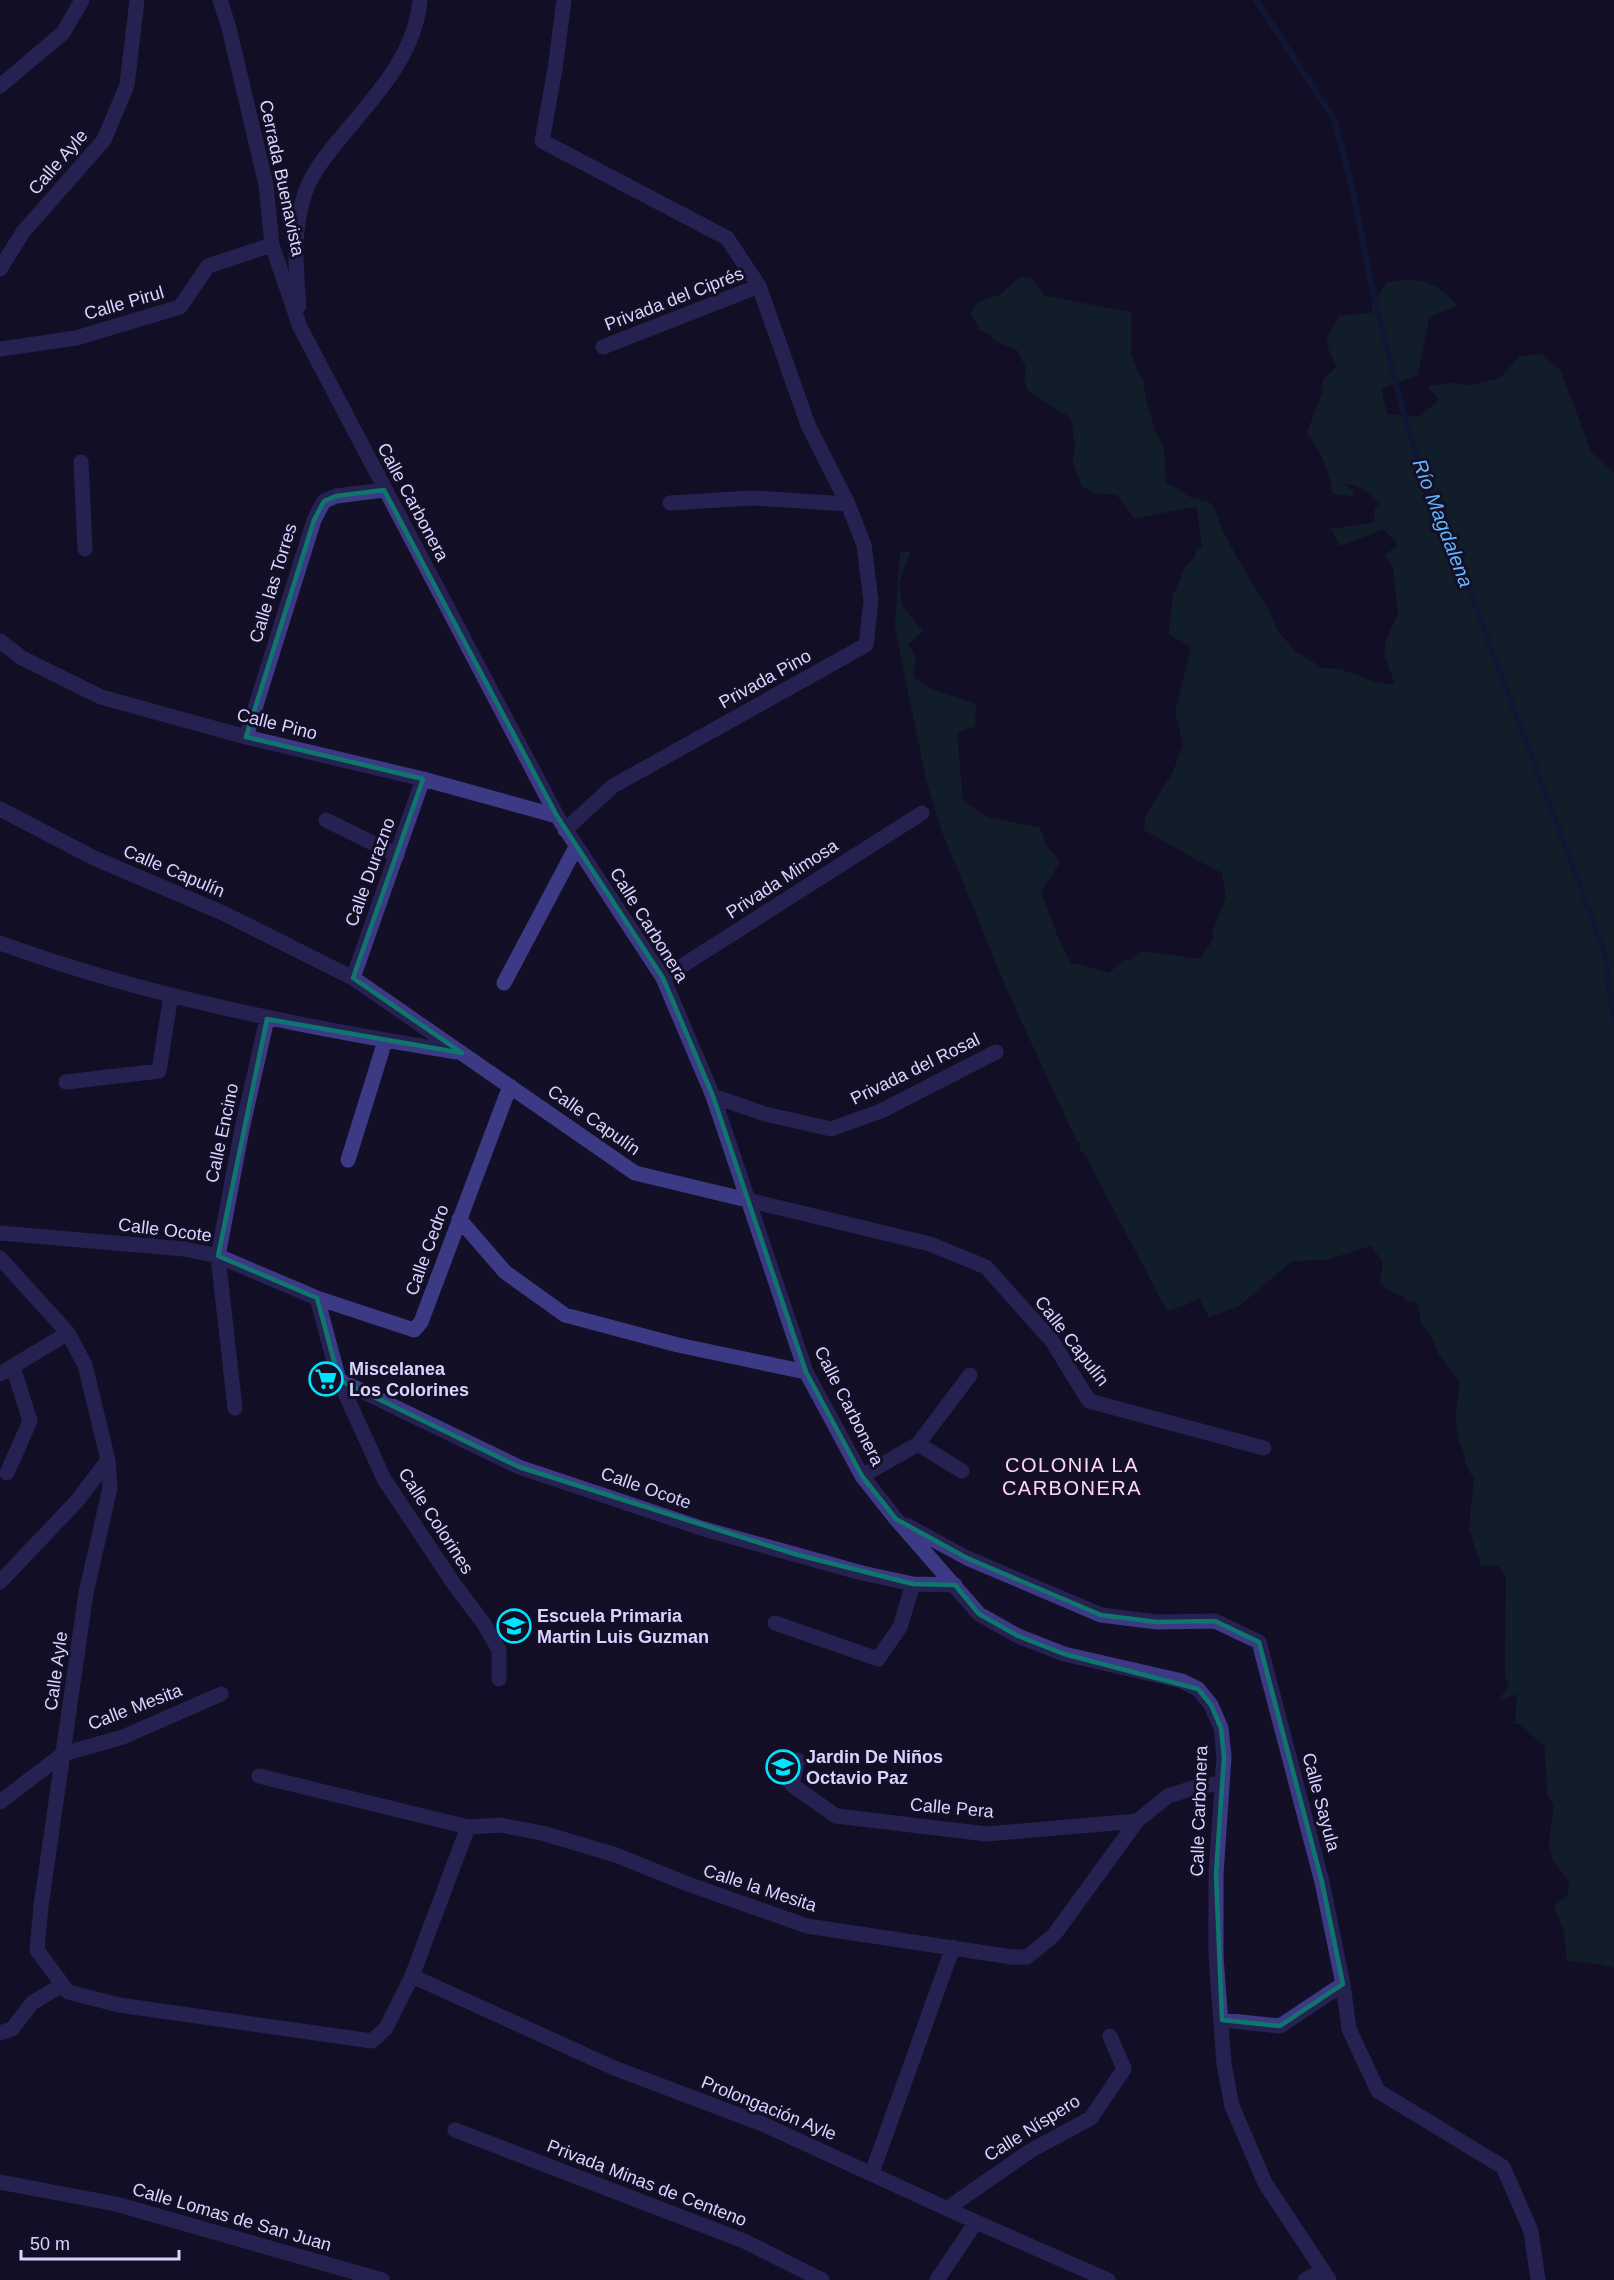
<svg xmlns="http://www.w3.org/2000/svg" width="1614" height="2280" font-family="Arial,sans-serif">
  <rect width="100%" height="100%" fill="#130f26"/>
  <path fill="#12302f" d="M1020,277L1031,278L1045,296L1131,312V354L1139,374L1143,379L1146,399L1156,433L1164,448L1166,482L1192,498L1209,502L1215,510L1222,530L1244,570L1266,605L1278,631L1295,651L1322,668L1340,669L1378,683L1395,684L1384,655L1386,640L1398,614L1393,566L1385,555L1398,545L1384,529L1340,546L1331,529L1374,522L1375,508L1381,503L1359,487L1343,483L1354,491L1353,496L1333,494C1327,466 1324,456 1307,433L1322,393L1323,379L1337,367C1323,340 1324,342 1340,316L1372,313L1373,304L1387,282C1421,277 1434,281 1458,306L1429,317L1418,375L1381,389L1387,414L1419,417L1439,400L1427,386L1451,383L1470,385L1500,378L1519,357L1541,354L1561,371L1591,452L1614,473V1968L1601,1964L1567,1961L1564,1932L1554,1906L1568,1895L1569,1881L1553,1860L1549,1845L1554,1804L1547,1795L1545,1747L1520,1724H1515L1517,1694L1499,1700L1509,1685L1505,1676L1506,1576L1498,1566L1481,1565L1469,1529L1474,1478C1462,1463 1468,1461 1462,1448C1452,1427 1457,1405 1460,1382L1439,1355L1432,1337L1421,1323L1417,1302L1407,1301L1403,1296L1398,1295L1380,1284L1383,1262L1371,1246L1326,1260L1292,1261L1239,1306L1209,1317L1199,1298L1184,1306L1167,1311L1090,1164L1088,1157L1084,1156V1152L1080,1151V1142L1076,1141V1137L1072,1131L1008,992L941,829L926,779L895,628L900,551L910,552L899,584L902,606L923,631L908,644L916,659L913,677L931,689L976,704L975,726L957,733L963,801L987,817L1040,828L1047,847L1060,862L1041,892L1059,940L1071,964L1082,965L1109,973L1125,959L1131,960L1141,951L1200,959L1213,940V931L1226,896L1222,873C1195,860 1170,844 1144,830L1145,817L1173,772L1183,744L1175,711L1191,647L1169,634L1173,595L1185,568L1196,556V551L1202,546L1197,508L1191,507L1135,519L1117,495L1095,493L1082,486L1073,463L1075,445L1071,418L1029,392L1024,381L1026,368L1017,350L995,341L991,335L978,329V324L970,315L977,303L1001,294Z"/>
  <g fill="none" stroke-linecap="round" stroke-linejoin="round">
    <path stroke="#0c2248" stroke-width="6" d="M1256,0L1334,119L1352,187L1371,283L1400,400L1427,492L1456,553L1604,951L1614,1019"/>
    <path stroke="#3d3a85" stroke-width="15" d="M220,0L229,28L266,185L272,245L300,327L557,816L663,978L713,1096L806,1372L862,1476L896,1519L979,1614L1018,1636L1064,1654L1182,1681L1198,1689L1211,1705L1221,1728L1224,1757L1216,1874V1956L1224,2064L1232,2106L1265,2183L1329,2280
      M564,0L555,69L542,141L727,238L759,286L808,425L848,504L864,545L871,601L866,645L613,786L565,830
      M0,86L63,33L82,0
      M0,269L23,232L104,140L127,85L137,0
      M299,306C296,268 292,231 305,193C312,172 328,153 342,136C376,95 415,55 420,0
      M603,347L759,286
      M0,349L76,338L180,307L208,266L272,245
      M81,462L85,549
      M670,503L753,498L848,504
      M0,641L22,658L101,697L246,737L423,779L557,816
      M246,737L314,520L324,501L336,496L384,490
      M0,809L94,858L223,913L353,978L635,1173L930,1244L986,1267L1052,1341L1089,1401L1264,1448
      M326,820L397,855
      M0,943C148,997 303,1027 457,1052
      M353,978L423,779
      M663,978L922,813
      M504,983L576,847
      M66,1082L159,1071L171,995
      M713,1096L765,1114L831,1129L881,1111L996,1052
      M348,1160L385,1041
      M459,1219L505,1272L565,1315L678,1345L806,1372
      M0,1233L184,1249L218,1256L317,1298L414,1330L421,1322L510,1086
      M0,1258L68,1333L85,1365L108,1460L110,1488L86,1593L41,1906L37,1950L68,1992L119,2005L372,2041L386,2028L412,1976L468,1827
      M317,1298L339,1380L384,1479L454,1584L484,1624L499,1650V1679
      M0,1374L68,1333
      M339,1380L519,1467L704,1529L862,1573L913,1584L955,1585
      M235,1408L218,1256L242,1129L267,1019
      M918,1444L962,1471
      M7,1473L30,1421L13,1367
      M862,1476L918,1444L970,1375
      M906,1525L967,1558L1101,1615L1157,1622L1215,1621L1259,1642L1322,1882L1343,1984L1349,2029L1378,2091L1503,2167L1531,2231L1538,2280
      M0,1582L77,1501L108,1460
      M775,1623L878,1659L900,1627L913,1584
      M798,1760L792,1785L836,1816L987,1834L1137,1821
      M259,1776L468,1827L500,1825L542,1833L616,1855L685,1883L807,1926L1012,1957H1027L1054,1935L1137,1821L1168,1796L1196,1787L1222,1783
      M0,1802L63,1754L123,1737L221,1694
      M412,1976L614,2068L765,2125L976,2222L1108,2280
      M1222,2020L1280,2026L1343,1984
      M0,2033L12,2029L32,2003L62,1985
      M455,2130L744,2241L822,2280
      M872,2173L953,1947
      M0,2182L116,2204L382,2280
      M948,2208L1030,2151L1091,2118L1124,2069L1110,2036
      M937,2280L976,2222
      M1305,2280L1323,2270"/>
  </g>
  <path d="M0 0H1614V2280H0ZM384,490L557,816L663,978L713,1096L806,1372L862,1476L896,1519L967,1558L1101,1615L1157,1622L1215,1621L1259,1642L1322,1882L1343,1984L1280,2026L1222,2020L1216,1874L1224,1757L1221,1728L1211,1705L1198,1689L1064,1654L1018,1636L979,1614L955,1585L913,1584L798,1555L519,1467L339,1380L317,1298L218,1256L267,1019L462,1053L353,978L423,779L246,737L314,520L324,501L336,496Z" fill="#130f26" fill-opacity=".55" fill-rule="evenodd"/>
  <path fill="none" stroke="#0f766e" stroke-width="4.5" stroke-linejoin="round" d="M384,490L557,816L663,978L713,1096L806,1372L862,1476L896,1519L967,1558L1101,1615L1157,1622L1215,1621L1259,1642L1322,1882L1343,1984L1280,2026L1222,2020L1216,1874L1224,1757L1221,1728L1211,1705L1198,1689L1064,1654L1018,1636L979,1614L955,1585L913,1584L798,1555L519,1467L339,1380L317,1298L218,1256L267,1019L462,1053L353,978L423,779L246,737L314,520L324,501L336,496Z"/>
  <defs>
    <symbol id="supermarket-ring" viewBox="-11 -11 22 22"><circle r="9.5" fill="#130f26" stroke="#00e5ff" stroke-width="1.5"/><path d="M-6-5.5h2.5l.6 2H6L4.5 2H-2.5L-4.4-4H-6ZM-1.5 3.2a1.3 1.3 0 1 0 .1 0ZM3 3.2a1.3 1.3 0 1 0 .1 0Z" fill="#00e5ff"/></symbol>
    <symbol id="school-ring" viewBox="-11 -11 22 22"><circle r="9.5" fill="#130f26" stroke="#00e5ff" stroke-width="1.5"/><path d="M0-5L7-2L0 1L-7-2ZM-4 1L0 2.5L4 1V4Q0 6-4 4Z" fill="#00e5ff"/></symbol>
  </defs>
  <g fill-rule="evenodd">
    <use href="#supermarket-ring" x="307" y="1360" width="38" height="38"/>
    <use href="#school-ring" x="495" y="1607" width="38" height="38"/>
    <use href="#school-ring" x="764" y="1748" width="38" height="38"/>
  </g>
  <g text-anchor="middle" stroke-width="6" stroke-linejoin="round" paint-order="stroke">
    <g font-size="18" fill="#d9d4ff" stroke="#130f26">
      <text transform="translate(58 162) rotate(-49)" y="6">Calle Ayle</text>
      <text transform="translate(282 178) rotate(78)" y="6">Cerrada Buenavista</text>
      <text transform="translate(674 299) rotate(-21)" y="6">Privada del Ciprés</text>
      <text transform="translate(124 303) rotate(-16)" y="6">Calle Pirul</text>
      <text transform="translate(413 502) rotate(62)" y="6">Calle Carbonera</text>
      <text transform="translate(273 583) rotate(-73)" y="6">Calle las Torres</text>
      <text transform="translate(765 679) rotate(-29)" y="6">Privada Pino</text>
      <text transform="translate(277 724) rotate(14)" y="6">Calle Pino</text>
      <text transform="translate(174 871) rotate(23)" y="6">Calle Capulín</text>
      <text transform="translate(370 872) rotate(-70)" y="6">Calle Durazno</text>
      <text transform="translate(782 879) rotate(-33)" y="6">Privada Mimosa</text>
      <text transform="translate(649 925) rotate(58)" y="6">Calle Carbonera</text>
      <text transform="translate(915 1069) rotate(-26)" y="6">Privada del Rosal</text>
      <text transform="translate(594 1120) rotate(35)" y="6">Calle Capulín</text>
      <text transform="translate(222 1133) rotate(-78)" y="6">Calle Encino</text>
      <text transform="translate(165 1230) rotate(7)" y="6">Calle Ocote</text>
      <text transform="translate(427 1250) rotate(-70)" y="6">Calle Cedro</text>
      <text transform="translate(1072 1341) rotate(52)" y="6">Calle Capulín</text>
      <text transform="translate(849 1406) rotate(63)" y="6">Calle Carbonera</text>
      <text transform="translate(646 1488) rotate(19)" y="6">Calle Ocote</text>
      <text transform="translate(436 1521) rotate(57)" y="6">Calle Colorines</text>
      <text transform="translate(56 1671) rotate(-82)" y="6">Calle Ayle</text>
      <text transform="translate(135 1707) rotate(-21)" y="6">Calle Mesita</text>
      <text transform="translate(1321 1802) rotate(75)" y="6">Calle Sayula</text>
      <text transform="translate(952 1808) rotate(5)" y="6">Calle Pera</text>
      <text transform="translate(1199 1811) rotate(-88)" y="6">Calle Carbonera</text>
      <text transform="translate(760 1888) rotate(18)" y="6">Calle la Mesita</text>
      <text transform="translate(769 2108) rotate(22)" y="6">Prolongación Ayle</text>
      <text transform="translate(1032 2128) rotate(-32)" y="6">Calle Níspero</text>
      <text transform="translate(647 2183) rotate(21)" y="6">Privada Minas de Centeno</text>
      <text transform="translate(232 2217) rotate(16)" y="6">Calle Lomas de San Juan</text>
    </g>
    <g font-size="18" font-weight="bold" fill="#d9d4ff" stroke="#130f26" text-anchor="start">
      <text x="349" y="1375">Miscelanea<tspan x="349" dy="21">Los Colorines</tspan></text>
      <text x="537" y="1622">Escuela Primaria<tspan x="537" dy="21">Martin Luis Guzman</tspan></text>
      <text x="806" y="1763">Jardin De Niños<tspan x="806" dy="21">Octavio Paz</tspan></text>
    </g>
    <g font-size="20" font-style="italic" fill="#62b6ff" stroke="#130f26">
      <text transform="translate(1443 523) rotate(69)" y="7">Río Magdalena</text>
    </g>
    <g font-size="20" letter-spacing="1.5" fill="#ffd6f0" stroke="#130f26">
      <text x="1072" y="1472">COLONIA LA<tspan x="1072" dy="23">CARBONERA</tspan></text>
    </g>
  </g>
  <path d="M21 2250v9h158v-9" fill="none" stroke="#d9d4ff" stroke-width="3"/>
  <text x="30" y="2250" font-size="18" fill="#d9d4ff" stroke="#130f26" stroke-width="4.5" paint-order="stroke">50 m</text>
</svg>
